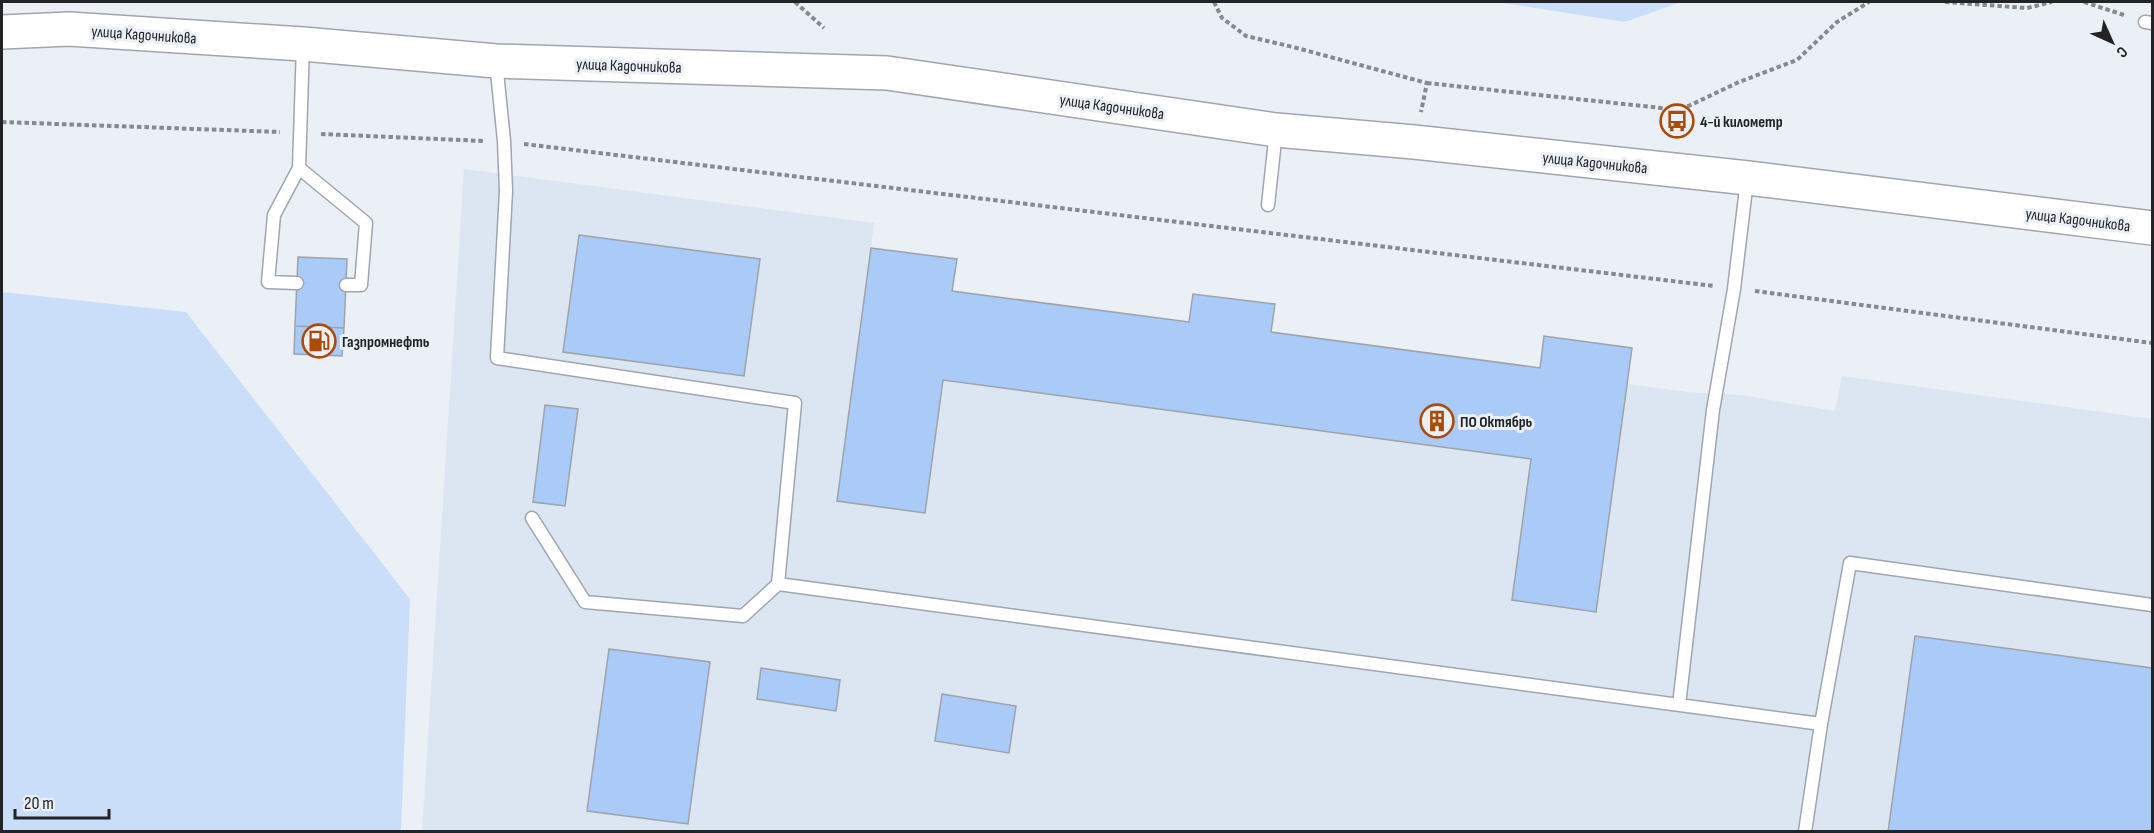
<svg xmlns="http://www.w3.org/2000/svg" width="2154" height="833" font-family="'Sofia Sans Condensed',sans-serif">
  <rect width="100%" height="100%" fill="#ebf0f6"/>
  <path fill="#dce5f2" d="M464,169L874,223L871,248L957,259L953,291L1189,322L1193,294L1275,304L1271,332L1540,367L1544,336L1632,348L1628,384L1687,392L1742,395L1835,411L1842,376L2152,419V831L422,832Z"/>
  <path fill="#cadef9" d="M1496,2H1681L1625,22Z
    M2,292L186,312L410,599L401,831H2Z"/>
  <path fill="#aacaf7" stroke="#9ea3a9" stroke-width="1.5" d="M579,235L760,259L744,376L563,352Z
    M871,248L957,259L952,291L1189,322L1193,294L1275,304L1271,332L1540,368L1544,336L1632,348L1596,612L1512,600L1531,459L943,380L925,513L837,501Z
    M298,257L347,259L344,328L295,326Z
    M295,326L344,328L342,356L294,354Z
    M545,405L578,409L565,506L533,502Z
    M1915,636L2152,668V832H1888Z
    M609,649L710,662L688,824L587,811Z
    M761,668L840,680L836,711L757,699Z
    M942,694L1016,706L1009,753L935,741Z"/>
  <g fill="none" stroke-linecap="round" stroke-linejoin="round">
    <defs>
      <path id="lane" d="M2145,22L2152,23
        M496,62L504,141L506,191L497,358L795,403L778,584L1821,724L1805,832
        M299,168L366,223L361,285H346
        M1268,205L1276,131
        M297,283L268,282L274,215L299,168L303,45
        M532,518L585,602L743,616L778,584
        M1679,705L1713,410L1734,289L1747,180
        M1821,724L1850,563L2152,605"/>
      <path id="primary" d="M2,32L69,29L303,44L496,61L887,73L1276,130L1414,142L1748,178L2152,228"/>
    </defs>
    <use href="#lane" stroke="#a1a5ac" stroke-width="15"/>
    <use href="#primary" stroke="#a1a5ac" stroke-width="36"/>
    <path stroke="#86898e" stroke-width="4" stroke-dasharray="4.5 3" stroke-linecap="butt" d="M795,2L824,28
      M1214,2L1222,18L1246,36L1293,47L1427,83L1421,112
      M1945,2L2027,8L2052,2
      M2084,2L2124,15
      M1427,83L1680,110L1739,82L1797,60L1837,22L1869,2
      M2,122L280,132
      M321,134L484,141
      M524,144L1714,286
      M1755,291L2152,343"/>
    <use href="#lane" stroke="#fff" stroke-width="12"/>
    <use href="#primary" stroke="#fff" stroke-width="33"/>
  </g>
  <defs>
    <symbol id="bus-ring" viewBox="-11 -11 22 22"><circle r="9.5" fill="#ebf0f6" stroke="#ac4b07" stroke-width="1.5"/><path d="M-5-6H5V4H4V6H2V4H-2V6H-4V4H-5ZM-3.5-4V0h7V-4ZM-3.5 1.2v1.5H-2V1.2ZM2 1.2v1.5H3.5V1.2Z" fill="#ac4b07"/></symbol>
    <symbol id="fuel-ring" viewBox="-11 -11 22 22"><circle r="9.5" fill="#ebf0f6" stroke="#ac4b07" stroke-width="1.5"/><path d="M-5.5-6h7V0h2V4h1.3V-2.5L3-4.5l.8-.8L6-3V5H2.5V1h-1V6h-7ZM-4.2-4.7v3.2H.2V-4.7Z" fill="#ac4b07"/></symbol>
    <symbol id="building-ring" viewBox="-11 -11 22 22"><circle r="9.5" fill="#ebf0f6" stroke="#ac4b07" stroke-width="1.5"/><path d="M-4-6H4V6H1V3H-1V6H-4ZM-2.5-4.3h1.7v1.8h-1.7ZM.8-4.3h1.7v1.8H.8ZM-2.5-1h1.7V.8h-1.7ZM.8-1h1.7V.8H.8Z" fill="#ac4b07"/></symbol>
  </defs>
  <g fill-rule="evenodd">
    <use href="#bus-ring" x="1658" y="102" width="38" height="38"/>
    <use href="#fuel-ring" x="300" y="322" width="38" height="38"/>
    <use href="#building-ring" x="1418" y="402" width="38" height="38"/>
  </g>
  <g text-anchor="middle" stroke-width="6" stroke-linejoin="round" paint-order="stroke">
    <g font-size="16" fill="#212326" stroke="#ebf0f6">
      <text transform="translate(144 34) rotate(4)" y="6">улица Кадочникова</text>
      <text transform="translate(629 65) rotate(2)" y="6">улица Кадочникова</text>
      <text transform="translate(1112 106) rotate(8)" y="6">улица Кадочникова</text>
      <text transform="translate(1595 162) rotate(6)" y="6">улица Кадочникова</text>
      <text transform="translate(2078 219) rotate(7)" y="6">улица Кадочникова</text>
    </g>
    <g font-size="16" font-weight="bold" fill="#212326" stroke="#ebf0f6" text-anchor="start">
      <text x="1700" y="127">4-й километр</text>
      <text x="342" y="347">Газпромнефть</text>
      <text x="1460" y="427">ПО Октябрь</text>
    </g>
  </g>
  <rect width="2154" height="833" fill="none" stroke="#212326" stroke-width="6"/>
  <g transform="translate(2112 42) rotate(135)" stroke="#ebf0f6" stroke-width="4.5" paint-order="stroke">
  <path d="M0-4.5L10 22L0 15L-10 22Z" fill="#212326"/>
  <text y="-9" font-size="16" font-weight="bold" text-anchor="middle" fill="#212326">С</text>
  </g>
  <path d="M15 809v9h94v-9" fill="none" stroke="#212326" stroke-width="3"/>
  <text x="24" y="809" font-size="18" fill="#212326" stroke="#ebf0f6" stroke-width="4.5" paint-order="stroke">20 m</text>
</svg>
